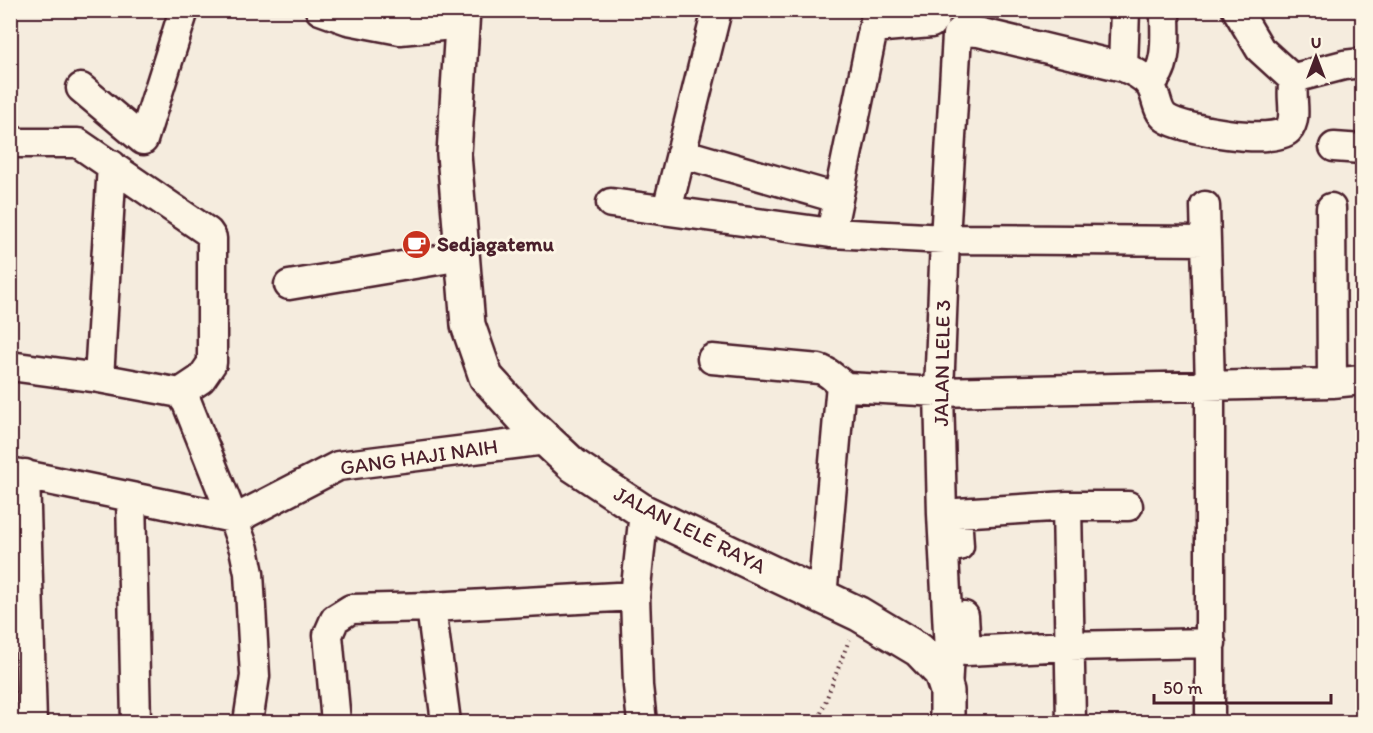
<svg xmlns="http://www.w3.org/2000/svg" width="1373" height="733" font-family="Itim,sans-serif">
  <rect width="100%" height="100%" fill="#f5ecde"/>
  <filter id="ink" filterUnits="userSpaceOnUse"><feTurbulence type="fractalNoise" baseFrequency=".0167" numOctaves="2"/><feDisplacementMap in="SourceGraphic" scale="12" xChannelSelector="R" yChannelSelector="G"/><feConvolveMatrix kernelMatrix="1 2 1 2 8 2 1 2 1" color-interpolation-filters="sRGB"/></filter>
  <g filter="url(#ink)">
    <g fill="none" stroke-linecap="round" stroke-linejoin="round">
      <defs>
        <path id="minor" d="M320,10L348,20L400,30L463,24
          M1237,10L1260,49L1294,80
          M873,28L931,23L936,16V10
          M1123,67L1125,10
          M1150,84C1169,67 1165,37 1165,13
          M81,88L143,140L184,10
          M10,140L20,143H78L208,232L212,238V363L201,379L180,393
          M1334,147L1362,149
          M681,153L837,198
          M611,203L831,233L945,239L1206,241
          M1205,206L1210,386V722
          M1331,208L1332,383
          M667,210L717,10
          M831,233L877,10
          M289,285L462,256
          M712,359L819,369C831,372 836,382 847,387L939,392L1332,383L1362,380
          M10,366L99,378L180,393
          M99,378L112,165
          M180,393L187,403L233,518L244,549L249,573L255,676L248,722
          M10,472L233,518
          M25,474L32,722
          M131,497L136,722
          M1067,506L1071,722
          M235,523L247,513L338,466L546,440
          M959,546L957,513L1067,506H1128
          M822,597L841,384
          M431,607L446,722
          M964,616L966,651L1069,646L1211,643
          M947,691L949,652L942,514L939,392L945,239L957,35L961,31L978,32L1123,67C1133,71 1144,76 1150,85C1157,94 1156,111 1166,118C1183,130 1273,145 1288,130C1299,118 1289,95 1294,80L1298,77L1344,65L1362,63
          M336,722L328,635L335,619L351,609L431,607L635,596
          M642,722L638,686L635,596L644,512"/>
        <path id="tertiary" d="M463,10L454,154L468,325L486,377L527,422L573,465L644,512L859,614L919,650L941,673L947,691V722"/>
      </defs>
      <use href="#minor" stroke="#4a1f2b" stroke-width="33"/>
      <use href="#tertiary" stroke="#4a1f2b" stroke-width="38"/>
      <path stroke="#4a1f2b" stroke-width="4" stroke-dasharray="1.5 4.5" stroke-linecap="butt" d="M821,713L849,640"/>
      <use href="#minor" stroke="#fcf5e5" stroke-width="28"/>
      <use href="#tertiary" stroke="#fcf5e5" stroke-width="33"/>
    </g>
  </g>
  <defs>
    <symbol id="cafe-disc" viewBox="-11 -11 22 22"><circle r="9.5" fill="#c8321e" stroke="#fcf5e5"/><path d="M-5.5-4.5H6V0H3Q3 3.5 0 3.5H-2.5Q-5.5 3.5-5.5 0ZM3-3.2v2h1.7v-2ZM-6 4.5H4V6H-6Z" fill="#fff"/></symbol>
  </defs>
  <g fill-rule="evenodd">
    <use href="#cafe-disc" x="400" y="228" width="33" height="33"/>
  </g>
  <g text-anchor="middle" stroke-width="6" stroke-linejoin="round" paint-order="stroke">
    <g font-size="21" font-weight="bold" fill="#4a1f2b" stroke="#fcf5e5" text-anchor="start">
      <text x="437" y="251">Sedjagatemu</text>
    </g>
    <g font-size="21" fill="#4a1f2b" stroke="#fcf5e5">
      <text transform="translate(942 363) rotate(-89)" y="7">JALAN LELE 3</text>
      <text transform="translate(419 457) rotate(-8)" y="7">GANG HAJI NAIH</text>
      <text transform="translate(690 530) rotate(27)" y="7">JALAN LELE RAYA</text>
    </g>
  </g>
  <rect width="1373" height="733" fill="none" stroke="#fcf5e5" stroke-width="36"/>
  <rect x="18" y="18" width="1337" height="697" fill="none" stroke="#4a1f2b" stroke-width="2" filter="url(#ink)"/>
  <g transform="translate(1316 57)" stroke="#fcf5e5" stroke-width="4.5" paint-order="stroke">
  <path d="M0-4.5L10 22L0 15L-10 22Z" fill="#4a1f2b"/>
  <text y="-9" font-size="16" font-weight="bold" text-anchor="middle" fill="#4a1f2b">U</text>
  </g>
  <path d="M1154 694v9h177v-9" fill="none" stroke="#4a1f2b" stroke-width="3"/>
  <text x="1163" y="694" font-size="18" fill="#4a1f2b" stroke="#fcf5e5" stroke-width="4.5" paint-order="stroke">50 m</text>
</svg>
